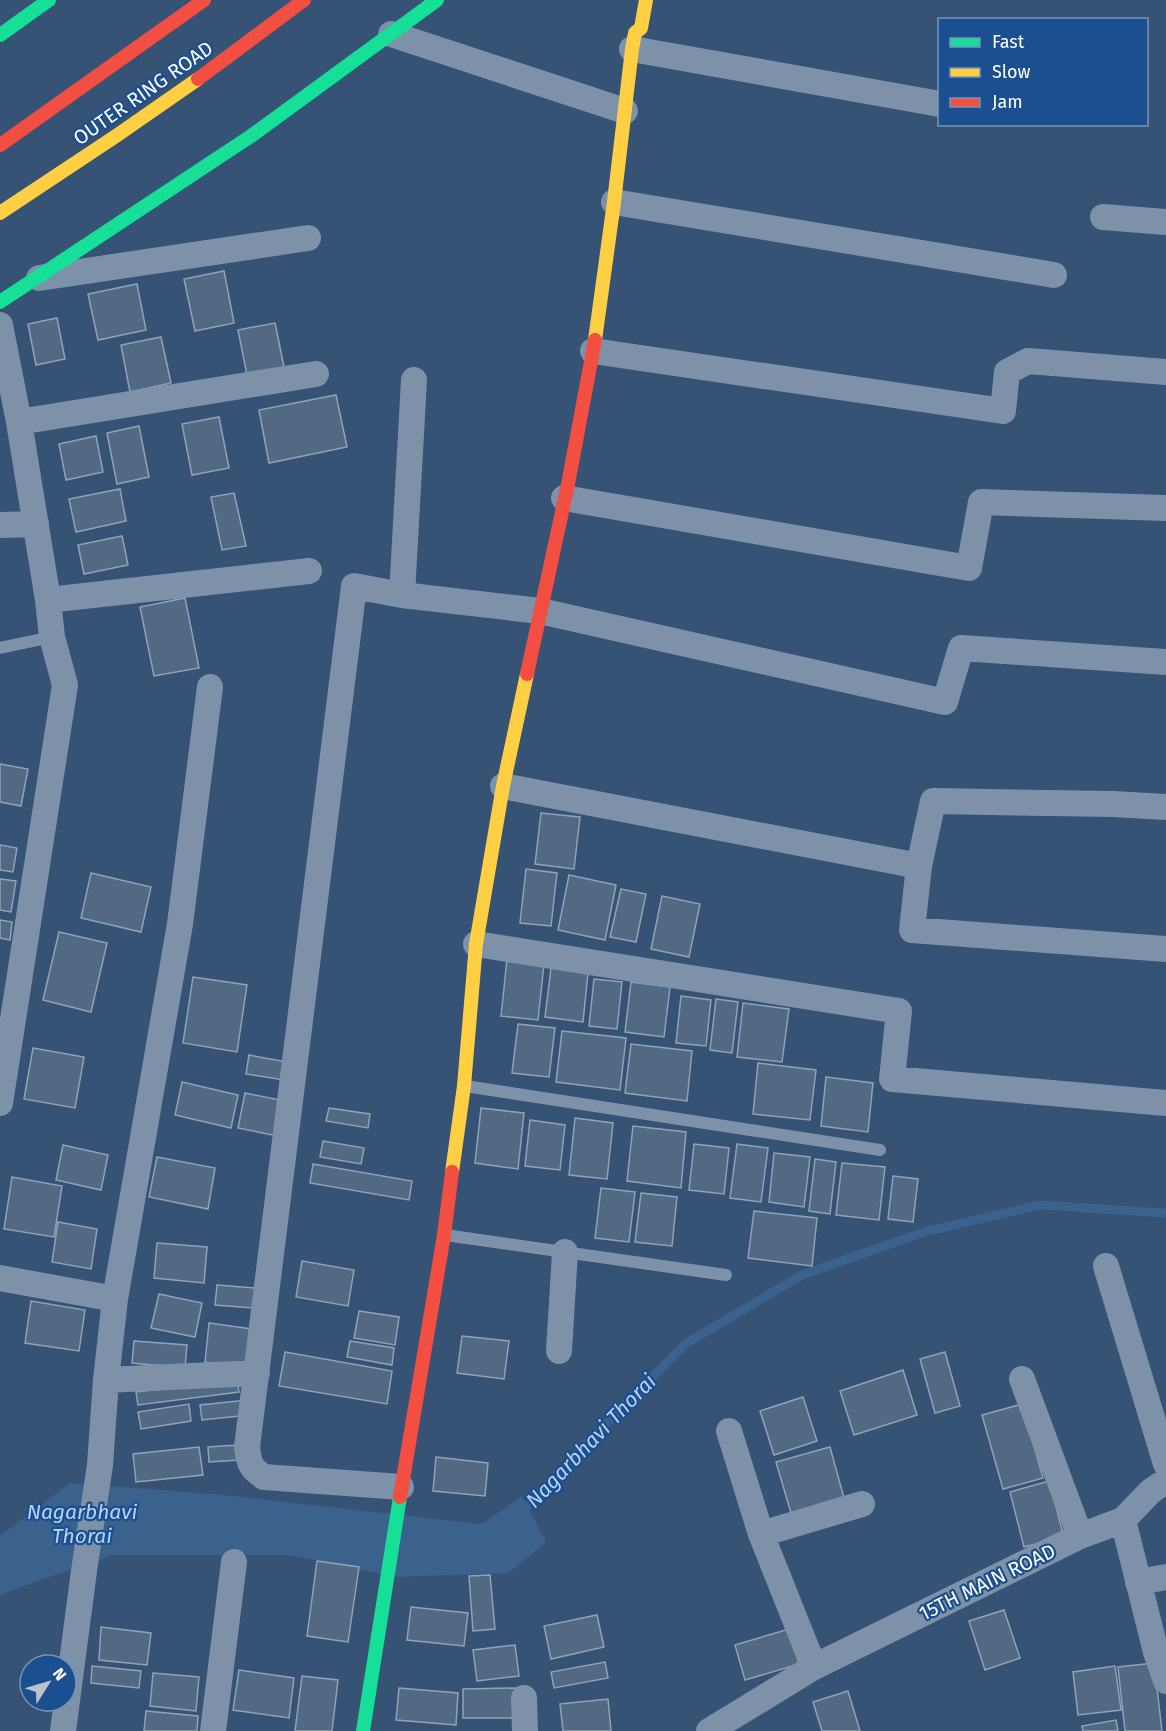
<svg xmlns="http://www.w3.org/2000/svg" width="1166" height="1731" font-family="'Fira Sans',sans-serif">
  <rect width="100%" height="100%" fill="#365274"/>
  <path fill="#3b618d" d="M70,1483L215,1494L482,1524L522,1496L546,1542L509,1573L397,1577L290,1555H113L9,1591L0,1596V1536Z"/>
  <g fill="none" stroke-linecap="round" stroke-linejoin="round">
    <path stroke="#3b618d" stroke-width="9" d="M520,1514L580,1450L685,1344L802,1275L924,1232L1040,1205L1166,1213"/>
  </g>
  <path fill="#526984" stroke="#92a2b6" stroke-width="1.5" d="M224,271L234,323L195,331L184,279Z
    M137,284L146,330L98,340L88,294Z
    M57,318L65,359L36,365L28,324Z
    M275,323L284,367L247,375L238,330Z
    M161,337L171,383L130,392L121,345Z
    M336,395L347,447L269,463L259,410Z
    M219,417L229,468L192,475L182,424Z
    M139,426L149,477L117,484L107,433Z
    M96,436L103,472L66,480L59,444Z
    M120,489L126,521L76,532L69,499Z
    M234,493L246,546L222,550L211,497Z
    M122,536L128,565L84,574L78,545Z
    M185,598L199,668L154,676L140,607Z
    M0,764L28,769L21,806L0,802Z
    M541,813L580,817L574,869L535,864Z
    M0,845L17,848L13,872L0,870Z
    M526,869L557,873L551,926L520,923Z
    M91,873L151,887L141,932L81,918Z
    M569,875L616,885L605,940L558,930Z
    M0,879L16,881L11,912L0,910Z
    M621,889L646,894L636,942L610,937Z
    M662,896L700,904L689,957L651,949Z
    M0,920L12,922L10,940L0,938Z
    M59,932L107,943L91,1012L43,1000Z
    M507,959L544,964L538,1020L501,1016Z
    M551,968L588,973L583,1022L545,1017Z
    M193,977L247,985L237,1052L183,1043Z
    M594,979L622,982L617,1029L589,1026Z
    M631,982L670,987L664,1037L625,1032Z
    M681,996L711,1000L706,1046L676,1043Z
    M716,999L738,1002L732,1053L710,1050Z
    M743,1003L789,1009L782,1062L737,1057Z
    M518,1024L555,1028L549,1077L512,1073Z
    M562,1031L626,1038L620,1090L556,1082Z
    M631,1044L692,1051L687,1101L625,1093Z
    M33,1048L84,1057L75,1108L24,1099Z
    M249,1055L287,1062L284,1080L246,1074Z
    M758,1063L816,1070L810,1120L753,1114Z
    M826,1077L873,1083L868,1132L821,1126Z
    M182,1082L238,1095L231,1128L175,1115Z
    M245,1093L285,1101L278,1136L238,1128Z
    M329,1108L370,1114L368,1128L326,1121Z
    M481,1108L524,1113L518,1169L475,1163Z
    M575,1118L613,1123L607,1179L569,1175Z
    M530,1120L565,1125L560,1170L525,1166Z
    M633,1126L686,1132L681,1188L627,1181Z
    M323,1141L364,1148L361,1164L320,1157Z
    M694,1144L729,1148L724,1194L689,1190Z
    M737,1144L768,1148L761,1202L730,1198Z
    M63,1145L108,1155L101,1190L56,1180Z
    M774,1153L810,1157L804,1207L769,1202Z
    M157,1157L215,1168L208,1209L149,1197Z
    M815,1159L836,1162L830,1214L809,1211Z
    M842,1163L885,1167L879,1220L836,1215Z
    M313,1164L412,1181L409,1200L310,1183Z
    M893,1176L918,1179L913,1222L888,1219Z
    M12,1177L62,1186L54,1237L4,1229Z
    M601,1188L635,1192L629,1242L595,1238Z
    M641,1193L677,1197L672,1246L635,1242Z
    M754,1211L817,1218L812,1266L748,1258Z
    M58,1222L97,1229L91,1269L52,1262Z
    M157,1243L207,1247L204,1283L154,1278Z
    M302,1261L354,1270L348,1306L296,1297Z
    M217,1285L255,1288L253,1308L215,1305Z
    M159,1294L202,1303L195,1337L151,1328Z
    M31,1301L85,1310L79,1351L25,1343Z
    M359,1311L399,1317L395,1345L354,1338Z
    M209,1323L260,1330L256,1369L205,1362Z
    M462,1336L509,1341L504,1379L457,1373Z
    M134,1341L187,1345L185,1368L132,1363Z
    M350,1341L394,1348L392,1365L347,1357Z
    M285,1352L392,1371L387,1404L279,1386Z
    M945,1352L960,1406L935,1413L920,1359Z
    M903,1370L917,1415L854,1435L840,1391Z
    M237,1380L239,1392L138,1405L136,1392Z
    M803,1397L817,1441L774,1455L760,1411Z
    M247,1400L249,1415L202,1420L200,1405Z
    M189,1404L191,1421L141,1429L138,1412Z
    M1022,1404L1043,1478L1003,1489L982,1415Z
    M238,1445L239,1460L209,1462L208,1447Z
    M199,1447L203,1475L136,1482L133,1454Z
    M830,1447L844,1498L791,1513L776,1462Z
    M436,1457L488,1463L485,1496L433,1491Z
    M1049,1481L1064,1537L1024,1547L1010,1492Z
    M317,1561L359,1567L348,1642L307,1636Z
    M490,1575L495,1629L473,1631L469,1576Z
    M411,1607L468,1613L464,1646L407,1640Z
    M1004,1610L1020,1658L985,1670L969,1621Z
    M597,1615L604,1647L551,1659L544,1626Z
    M101,1627L151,1633L147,1665L99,1660Z
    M789,1629L799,1664L745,1680L735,1645Z
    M515,1645L519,1676L477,1681L473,1650Z
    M605,1662L608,1678L554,1688L551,1672Z
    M1154,1663L1162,1731H1125L1118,1667Z
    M92,1666L141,1671L139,1688L91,1683Z
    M1115,1666L1121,1710L1078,1715L1073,1672Z
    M239,1670L294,1678L289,1718L233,1710Z
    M153,1673L199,1677L196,1711L150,1706Z
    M302,1676L338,1680L332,1731H295Z
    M399,1688L458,1693L456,1725L396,1720Z
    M516,1688L517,1718H463V1689Z
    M848,1691L860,1731H822L813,1702Z
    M608,1699L611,1731H563L560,1704Z
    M146,1711L198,1716L197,1731H144Z
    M1116,1720L1118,1731H1083L1082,1726Z"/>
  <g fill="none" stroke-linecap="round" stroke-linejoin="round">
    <path stroke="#7d92a8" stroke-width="12" d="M0,648L52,637
      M465,1086L880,1150
      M445,1235L726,1275"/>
    <path stroke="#7d92a8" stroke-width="26" d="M391,34L625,111
      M632,49L940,104
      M614,202L1054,275
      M1103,217L1166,222
      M39,278L308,238
      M0,325L19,422L48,600L52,637L65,685L0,1103
      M593,351L1003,411L1007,372L1028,361L1166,372
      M19,422L316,374
      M564,498L969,568L981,502L1166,508
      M0,525L36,524
      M402,595L414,380
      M48,600L309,571
      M503,786L919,866L912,930L1166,949
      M919,866L933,801L1113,804L1166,807
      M476,944L899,1011L892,1079L1166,1103
      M1106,1266L1166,1464
      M0,1278L115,1299
      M559,1351L565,1252
      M1022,1379L1080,1536
      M106,1380L257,1373
      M729,1431L761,1534L814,1667
      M401,1487L264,1477C250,1468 249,1463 247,1447L354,586L402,595L540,611L945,702L961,648L1166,662
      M1123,1520L1151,1491L1166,1481
      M761,1534L862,1504
      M1138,1582L1166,1577
      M524,1698L525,1731
      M63,1731L84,1571L100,1465L106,1380L115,1299L180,924L210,687
      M213,1731L234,1562
      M709,1731L814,1667L1080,1536L1123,1520L1156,1652L1166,1681"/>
    <path stroke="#16e098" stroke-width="14" d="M0,35L49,0
      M0,302L251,136L437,0
      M363,1731L400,1497"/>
    <path stroke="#ffcf43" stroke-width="14" d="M0,213L116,136L198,79
      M595,340L614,202L632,49L635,33L641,28L646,0
      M452,1172L464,1086L476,944L503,786L527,674"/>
    <path stroke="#f24e42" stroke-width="14" d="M198,79L304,0
      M0,145L204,0
      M527,674L568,484L595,340
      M400,1497L444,1235L452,1172"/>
  </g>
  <g text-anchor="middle" stroke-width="4.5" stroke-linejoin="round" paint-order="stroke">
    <g font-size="20" fill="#fff" stroke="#1b4f8f">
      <text transform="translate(143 93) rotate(-35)" y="7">OUTER RING ROAD</text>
      <text transform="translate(987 1582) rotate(-26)" y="7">15TH MAIN ROAD</text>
    </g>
    <g font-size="21" font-style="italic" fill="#b5d3f5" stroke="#1b4f8f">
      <text transform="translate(591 1441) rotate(-46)" y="7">Nagarbhavi Thorai</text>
      <text x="82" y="1519">Nagarbhavi<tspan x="82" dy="24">Thorai</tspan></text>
    </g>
  </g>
  <rect x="938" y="18" width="210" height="108" fill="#1b4f8f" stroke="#7695bc" stroke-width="1.5"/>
  <rect x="950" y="38" width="30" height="9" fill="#16e098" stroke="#7695bc" stroke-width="1.5"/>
  <text x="992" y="48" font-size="18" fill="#ffffff">Fast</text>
  <rect x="950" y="68" width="30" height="9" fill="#ffcf43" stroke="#7695bc" stroke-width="1.5"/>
  <text x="992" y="78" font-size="18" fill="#ffffff">Slow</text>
  <rect x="950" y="98" width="30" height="9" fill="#f24e42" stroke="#7695bc" stroke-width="1.5"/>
  <text x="992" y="108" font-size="18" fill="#ffffff">Jam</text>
  <g transform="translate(48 1683) rotate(53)"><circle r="28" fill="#1b4f8f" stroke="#7695bc" stroke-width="1.5"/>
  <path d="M0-4.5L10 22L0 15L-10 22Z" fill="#b9c2ce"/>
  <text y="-9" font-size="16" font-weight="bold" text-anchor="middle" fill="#ffffff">N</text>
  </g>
</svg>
